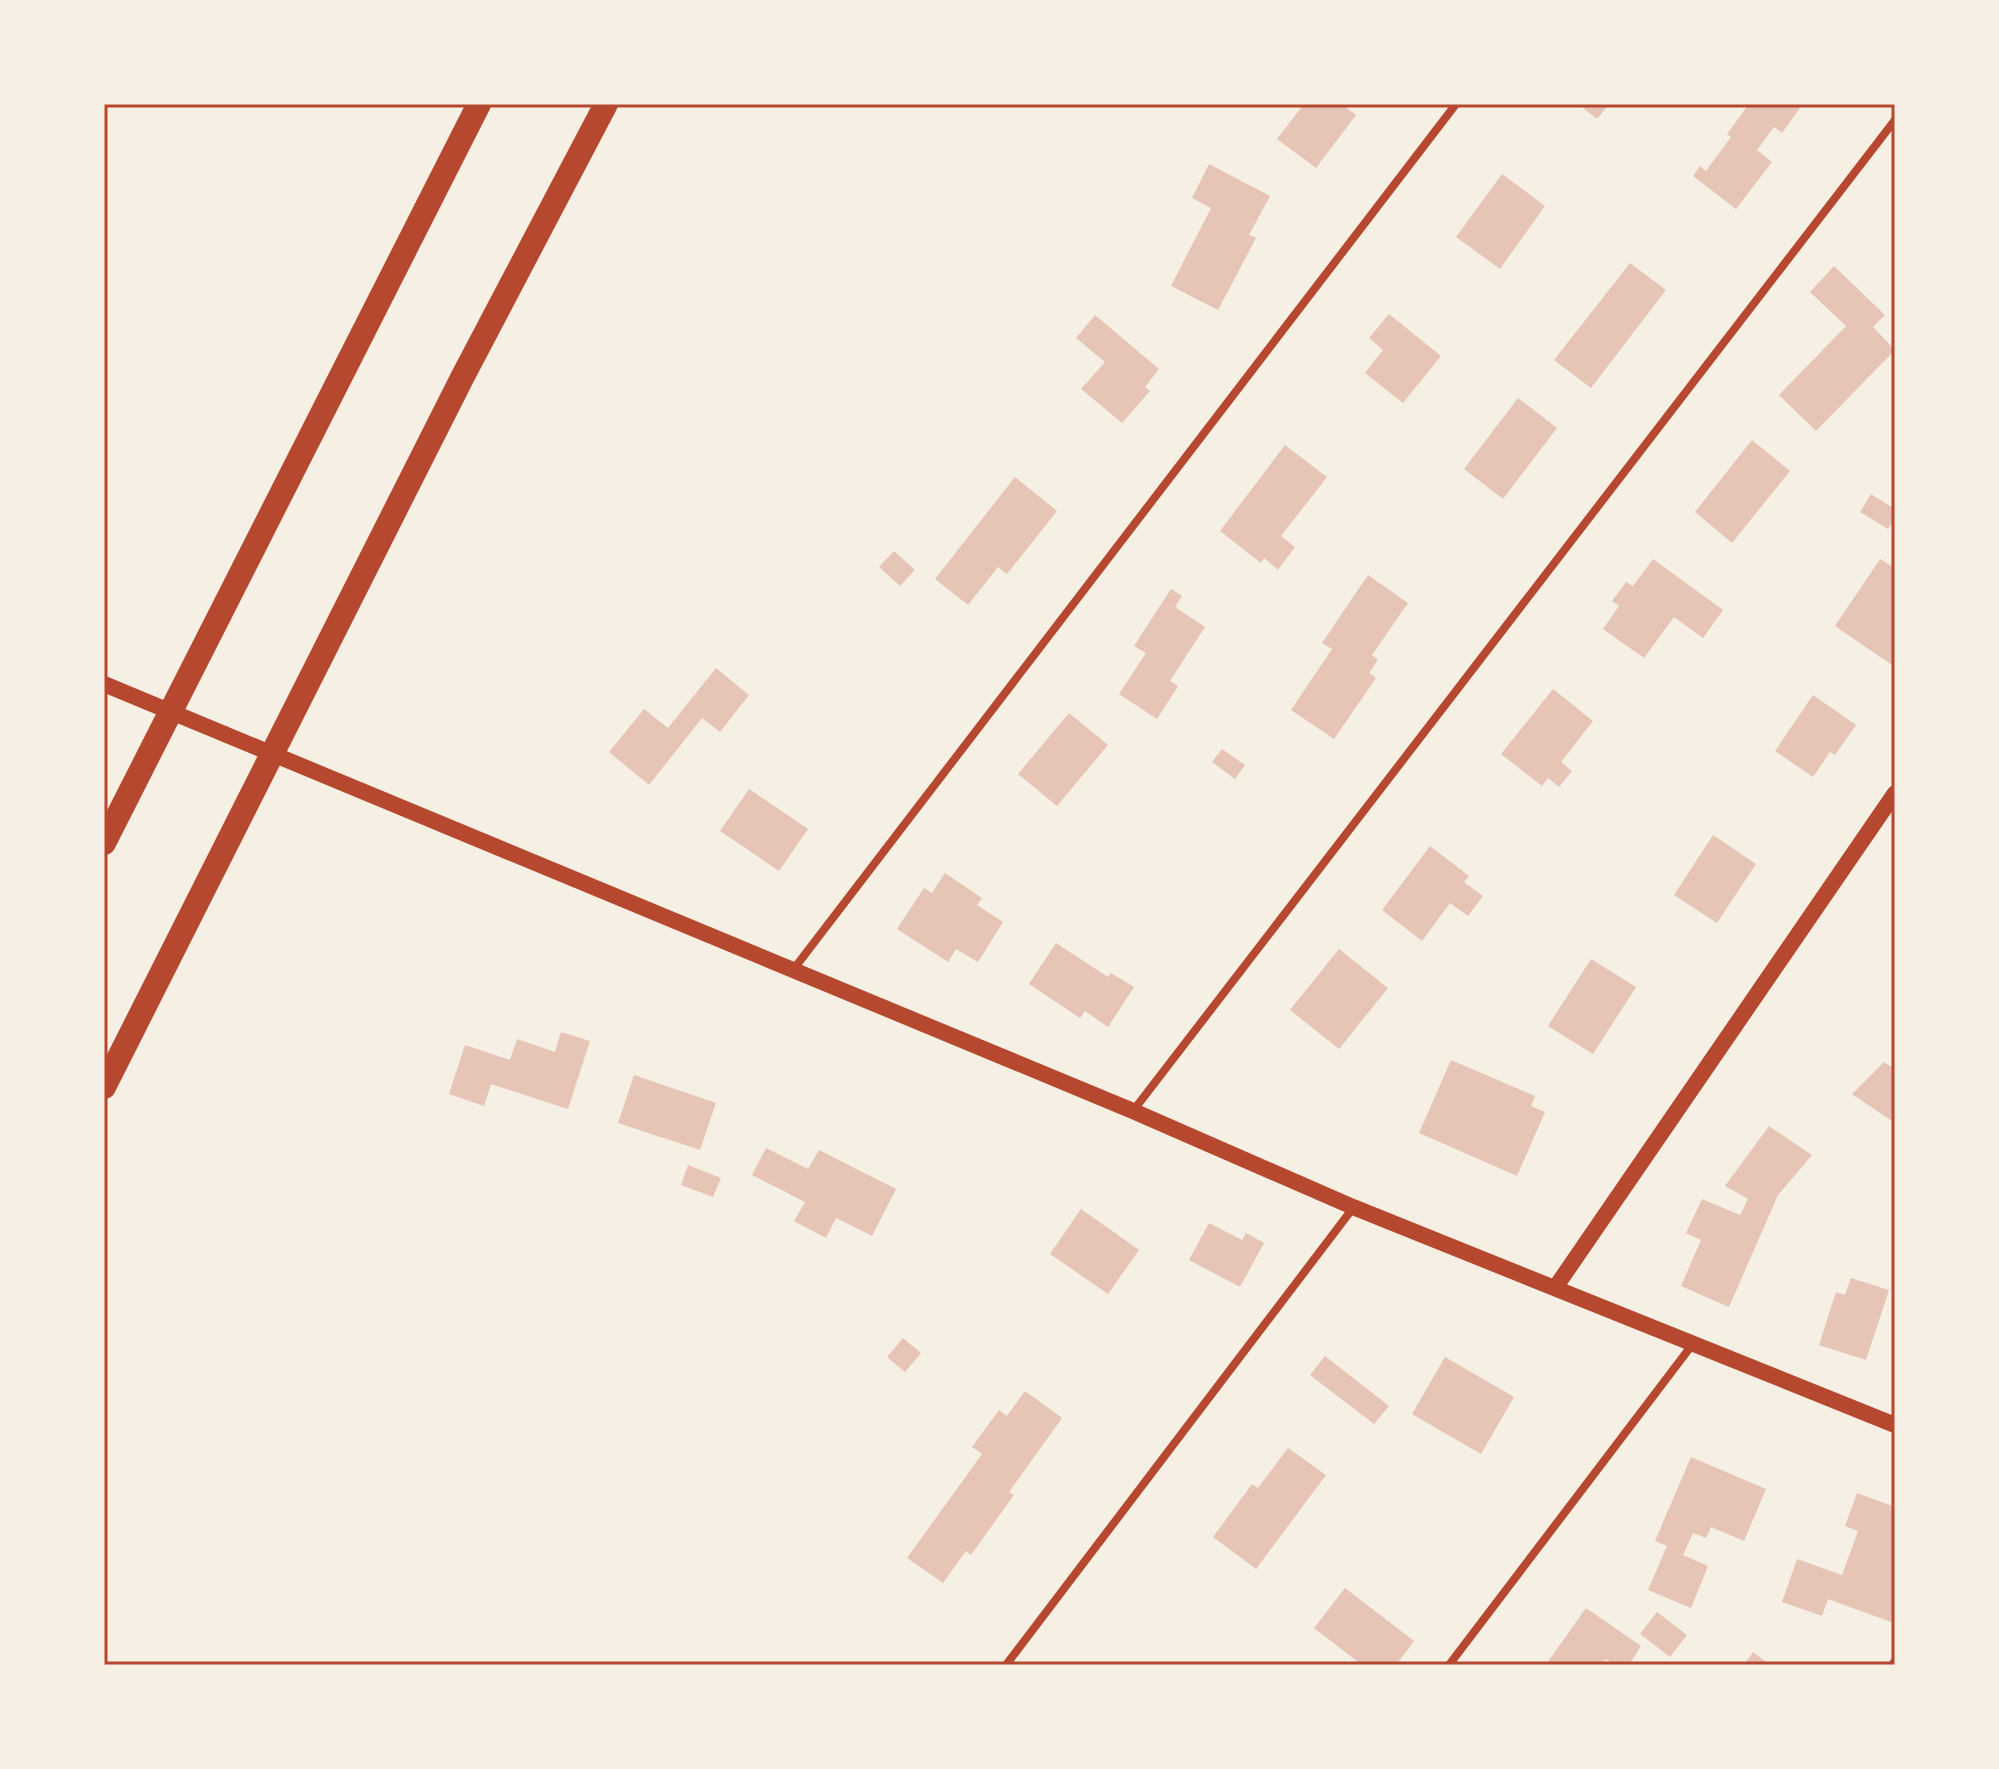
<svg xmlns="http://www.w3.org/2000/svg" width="1999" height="1769" font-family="Poppins,sans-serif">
  <rect width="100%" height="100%" fill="#f6efe4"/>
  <path fill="#e6c5b7" d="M1304,104H1342L1356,115L1316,168L1277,139Z
    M1578,104H1609L1597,119Z
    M1749,104H1803L1782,133L1774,127L1757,150L1772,162L1736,209L1693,176L1700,166L1706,171L1731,137L1727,134Z
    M1209,164L1270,196L1249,235L1256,238L1218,310L1171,286L1211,208L1192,198Z
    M1502,174L1545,206L1500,269L1456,237Z
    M1630,263L1666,290L1591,388L1554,360Z
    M1834,266L1885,315L1873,327L1895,350L1816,431L1779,395L1846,326L1810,292Z
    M1389,314L1441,356L1403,403L1365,373L1383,350L1369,338Z
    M1095,315L1159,369L1145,387L1150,391L1122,423L1081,389L1105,362L1076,338Z
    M1518,398L1557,428L1503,499L1464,469Z
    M1752,440L1790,471L1732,543L1695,512Z
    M1285,445L1327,477L1281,536L1295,547L1278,570L1264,558L1261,563L1220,531Z
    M1015,477L1057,511L1007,574L998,567L968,605L935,579Z
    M1871,494L1895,509V519L1888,529L1860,512Z
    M894,551L915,570L900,586L879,567Z
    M1653,559L1723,610L1703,638L1674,617L1644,658L1603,629L1619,606L1612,601L1626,582L1633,586Z
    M1880,559L1895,568V667L1835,626Z
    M1368,575L1408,603L1372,655L1378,660L1369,673L1376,678L1334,739L1291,710L1332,649L1322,643Z
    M1171,589L1182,596L1175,607L1205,627L1170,681L1178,686L1157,719L1119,694L1146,653L1134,646Z
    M716,668L749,695L720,732L702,718L649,785L609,752L644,709L668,728Z
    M1553,689L1593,721L1561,762L1572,771L1559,787L1548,778L1542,786L1501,754Z
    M1813,695L1856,725L1835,755L1830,752L1813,777L1775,751Z
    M1069,713L1108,745L1057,806L1018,774Z
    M1222,749L1245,765L1235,779L1212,762Z
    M749,789L808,829L779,871L720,831Z
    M1713,835L1756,864L1717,923L1674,895Z
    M1430,846L1469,876L1464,882L1483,896L1468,916L1450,903L1422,941L1382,910Z
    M945,873L982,898L977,905L1003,922L978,962L956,949L948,962L897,929L924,888L932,893Z
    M1056,943L1108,977L1111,973L1134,987L1108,1027L1085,1011L1080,1018L1029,984Z
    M1339,949L1388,988L1339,1049L1290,1010Z
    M1591,959L1636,987L1593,1054L1548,1026Z
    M561,1032L590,1041L568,1109L491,1084L484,1106L449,1094L465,1045L510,1060L517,1039L555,1052Z
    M1451,1060L1535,1096L1531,1106L1545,1112L1517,1176L1419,1133Z
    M1884,1062L1895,1069V1123L1852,1094Z
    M634,1075L716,1103L700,1150L618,1123Z
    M1769,1126L1812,1155L1778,1195L1729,1307L1681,1286L1701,1240L1686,1233L1702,1199L1740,1215L1748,1199L1725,1186Z
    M766,1148L808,1169L819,1150L896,1189L872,1236L836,1218L826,1238L794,1221L805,1202L752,1175Z
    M688,1165L721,1178L713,1197L681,1185Z
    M1081,1209L1139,1250L1108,1294L1050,1254Z
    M1209,1223L1242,1240L1246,1233L1264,1243L1240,1287L1189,1260Z
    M1851,1278L1889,1290L1866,1360L1819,1345L1836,1292L1845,1295Z
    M903,1338L921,1353L905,1372L887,1357Z
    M1325,1356L1389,1406L1374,1424L1310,1375Z
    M1445,1357L1514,1397L1481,1454L1412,1414Z
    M1025,1391L1062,1418L1009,1492L1014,1495L971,1555L966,1551L943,1583L907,1558L982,1454L972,1447L999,1410L1007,1416Z
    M1288,1448L1326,1475L1256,1569L1213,1537L1252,1484L1258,1488Z
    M1691,1457L1766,1489L1744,1541L1711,1527L1706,1538L1693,1533L1683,1555L1708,1566L1691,1608L1648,1590L1667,1546L1655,1541Z
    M1857,1493L1895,1507V1609L1891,1622L1828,1599L1822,1616L1782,1602L1797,1559L1842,1575L1858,1531L1845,1526Z
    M1345,1588L1414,1641L1396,1665H1362L1314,1628Z
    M1586,1608L1641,1646L1629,1665H1615L1606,1659L1602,1665L1547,1663Z
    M1657,1612L1687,1635L1670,1657L1640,1634Z
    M1753,1652L1770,1665H1744Z"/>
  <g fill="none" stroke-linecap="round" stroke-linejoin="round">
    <path stroke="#b5482f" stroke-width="8" d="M793,970L1456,104
      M1133,1111L1895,120
      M1006,1665L1353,1208
      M1449,1665L1692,1345
      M1892,1665L1895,1661"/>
    <path stroke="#b5482f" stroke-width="16" d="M104,684L1133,1111L1353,1207L1895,1425
      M1555,1288L1895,793"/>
    <path stroke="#b5482f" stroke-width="24" d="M104,843L479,104
      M104,1087L463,376L606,104"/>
  </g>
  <rect width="1999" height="1769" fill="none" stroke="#f6efe4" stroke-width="212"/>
  <rect x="106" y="106" width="1787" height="1557" fill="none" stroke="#b5482f" stroke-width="3"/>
</svg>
